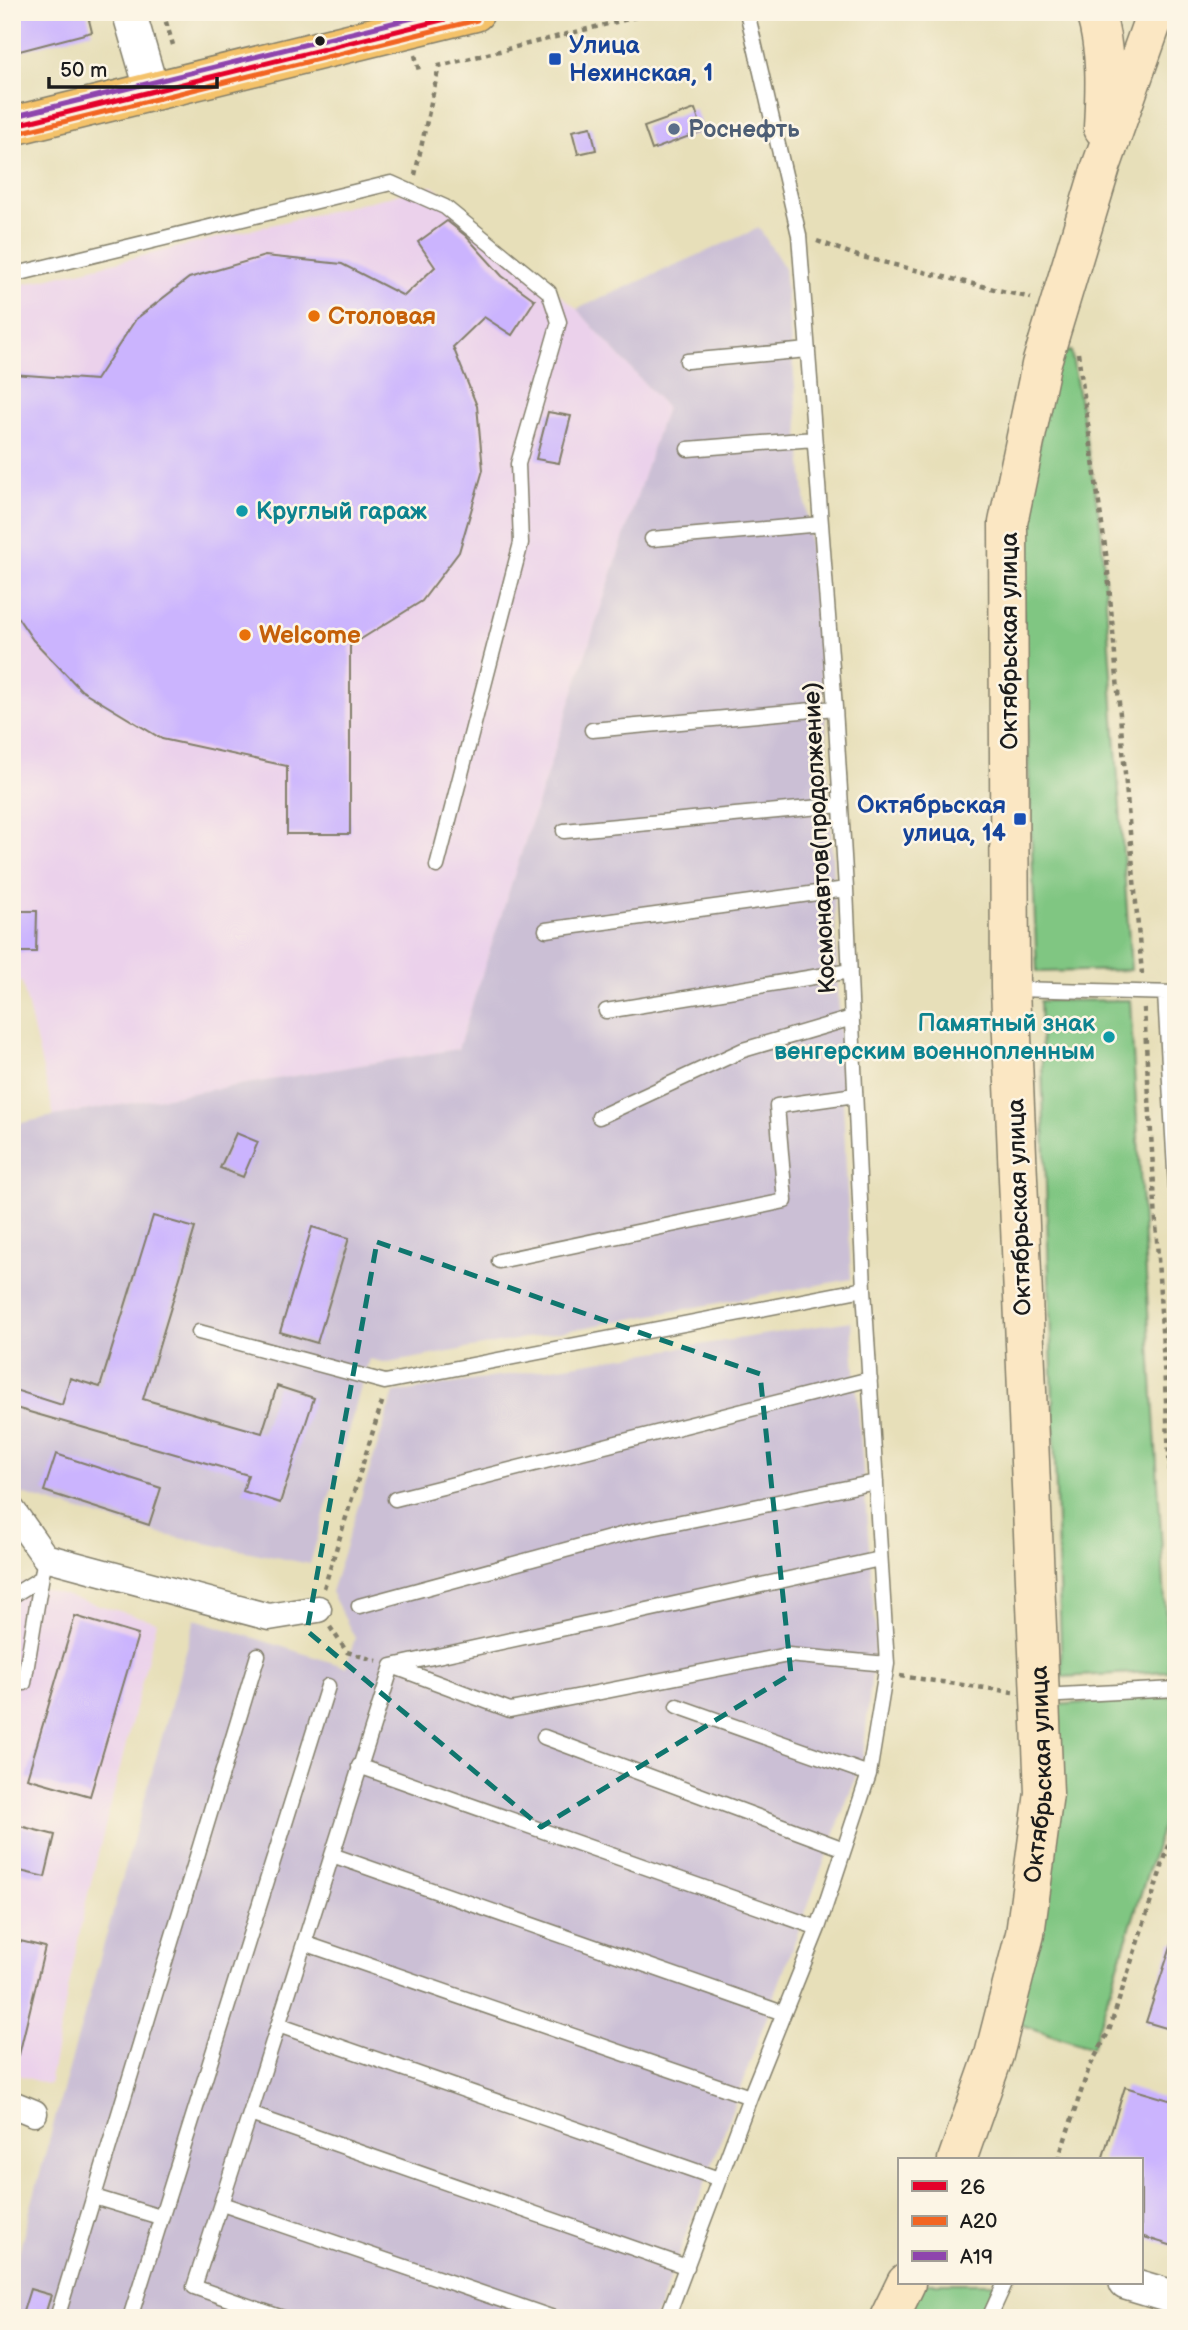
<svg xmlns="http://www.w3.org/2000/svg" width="1188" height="2330" font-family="'Balsamiq Sans',sans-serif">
  <rect width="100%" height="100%" fill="#fcf5e5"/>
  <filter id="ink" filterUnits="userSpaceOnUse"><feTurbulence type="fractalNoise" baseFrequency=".0143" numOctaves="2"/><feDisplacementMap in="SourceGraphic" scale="14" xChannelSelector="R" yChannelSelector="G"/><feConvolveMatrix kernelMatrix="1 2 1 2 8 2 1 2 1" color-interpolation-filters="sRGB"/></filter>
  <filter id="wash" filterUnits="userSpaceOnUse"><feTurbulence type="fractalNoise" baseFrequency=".00686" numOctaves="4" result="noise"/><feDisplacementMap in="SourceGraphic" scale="28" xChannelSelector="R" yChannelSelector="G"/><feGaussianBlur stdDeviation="1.57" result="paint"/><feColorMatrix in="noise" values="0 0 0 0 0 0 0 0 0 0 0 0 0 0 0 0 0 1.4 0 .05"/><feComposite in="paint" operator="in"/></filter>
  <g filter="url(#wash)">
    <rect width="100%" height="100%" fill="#e7dfb9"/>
    <path fill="#ebd1eb" d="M433,186L577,309L666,407L458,1049L54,1116L22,982H12V287Z
      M17,1581L157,1622L85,1906L49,2085L12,2073V1584Z"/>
    <path fill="#cbbfd5" d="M759,228L784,267L826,725L851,1279L388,1363L369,1359L310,1564L160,1534L12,1491V1125L54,1116L458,1049L666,407L577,309Z
      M851,1321L876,1633L863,1757L655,2318H12V2278L46,2151L195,1619L346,1667L355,1638L331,1592L394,1393Z"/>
    <path fill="#80c682" stroke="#4e714f" stroke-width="2" d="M1071,351L1101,527L1131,970L1037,972L1020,553L1054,354Z
      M1130,1000L1169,1671L1062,1677L1040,1001Z
      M1173,1696L1172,1795L1092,2048L1016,2023L1056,1705Z
      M916,2283H996L981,2318H899Z"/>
    <g id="blocks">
      <path fill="#cbb4fe" d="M12,12H87L92,32L12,53Z
        M695,109L703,131L652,150L644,127Z
        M591,127L596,150L578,154L572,131Z
        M447,221L466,236L502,276L535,300L512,335L484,317L453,347L477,406L483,470L459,552L422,601L350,646V834H287V766L162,739L81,690L33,640L12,609V374L96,380L136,319L189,278L265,256L342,264L404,296L435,267L418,242Z
        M548,412L571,416L559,463L536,459Z
        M12,911H37L36,952H12Z
        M236,1133L258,1142L243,1177L220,1168Z
        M153,1216L195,1228L143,1399L262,1433L277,1386L314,1398L280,1503L243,1491L248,1475L12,1407V1389L62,1405L70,1378L100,1387Z
        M312,1227L349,1238L317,1343L280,1332Z
        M56,1454L161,1488L149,1525L44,1491Z
        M75,1616L138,1635L90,1796L27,1778Z
        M12,1824L55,1835L45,1877L12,1869Z
        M12,1939L45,1947L19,2055H12Z
        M1172,1943H1176V2031L1146,2022Z
        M1125,2087L1176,2102V2134L1170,2153L1176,2154V2247L1141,2236V2160H1102Z
        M30,2289L51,2295L44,2318H21Z"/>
    </g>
  </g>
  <g filter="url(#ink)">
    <use href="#blocks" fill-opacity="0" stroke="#827e6a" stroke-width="2"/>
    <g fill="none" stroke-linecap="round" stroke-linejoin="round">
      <defs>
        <path id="service" d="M12,275L391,183L445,207L549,292L559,322L518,464L521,543L437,866
          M687,361L808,350
          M688,449L814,439
          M652,539L821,524
          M592,730L835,708
          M564,831L841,805
          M546,930L846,889
          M1013,989L1176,993
          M1165,993L1176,1188
          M606,1011L850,971
          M599,1117L743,1050L852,1018
          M499,1261L785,1201L777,1106L855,1095
          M199,1332L385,1382L864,1289
          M395,1499L870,1379
          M12,1596L41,1578
          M359,1606L632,1532L876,1482
          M392,1666L510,1710L788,1655L887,1664
          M24,1683L45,1557
          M1041,1696L1176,1689
          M677,1706L869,1774
          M544,1737L844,1849
          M359,1766L818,1928
          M332,1855L783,2013
          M304,1943L750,2097
          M278,2025L719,2179
          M250,2114L687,2267
          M94,2197L160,2217
          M222,2204L554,2318
          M57,2318L258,1655
          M130,2318L328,1686
          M283,2318L194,2287L250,2114L392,1666L880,1559
          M667,2318L750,2097L818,1928L869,1774L887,1664L864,1289L846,889L835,708L799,235L747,12
          M989,2318L1005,2283"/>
        <path id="minor" d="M12,1510L45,1557L269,1617L318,1609
          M12,2104L34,2113"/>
        <path id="tertiary" d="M129,12L152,91
          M1126,2283L1176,2298"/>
        <g id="secondary">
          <path d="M1095,12C1107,50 1105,89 1103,128"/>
          <path id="s1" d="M957,2160L994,2055L1025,1934L1044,1793L1010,989L1008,523L1041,365L1101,167L1156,12"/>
          <path d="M889,2318L906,2283"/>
        </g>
        <path id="primary" d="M12,126L475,12"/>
      </defs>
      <use href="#service" stroke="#827e6a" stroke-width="17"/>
      <use href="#minor" stroke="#827e6a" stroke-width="29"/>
      <use href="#tertiary" stroke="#827e6a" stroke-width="36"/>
      <use href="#secondary" stroke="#827e6a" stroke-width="41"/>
      <use href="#primary" stroke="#827e6a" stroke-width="41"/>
      <path stroke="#827e6a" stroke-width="4.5" stroke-dasharray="5 5" stroke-linecap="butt" d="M163,12L173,45
        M415,55L419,71
        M415,175L439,66L656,12
        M817,241L858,256L1031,298
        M1078,353L1107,561L1142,974
        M1144,1008L1176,1580
        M324,1588L383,1399
        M330,1627L347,1652L377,1661
        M900,1676L1013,1692
        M1058,2160L1089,2068L1109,2031L1176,1823"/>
      <use href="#service" stroke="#fff" stroke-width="14"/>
      <use href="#minor" stroke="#fff" stroke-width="26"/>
      <use href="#tertiary" stroke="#fff" stroke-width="33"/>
      <use href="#secondary" stroke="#fbe7c3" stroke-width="38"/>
      <use href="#primary" stroke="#f4c26a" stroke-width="38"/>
      <defs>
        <path id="bus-1" d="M12,126L474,12"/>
        <path id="bus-2" d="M14,134L477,20"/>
        <path id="bus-3" d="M12,117L437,12"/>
      </defs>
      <use href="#bus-1" stroke="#fcf5e5" stroke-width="10"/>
      <use href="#bus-2" stroke="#fcf5e5" stroke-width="10"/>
      <use href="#bus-3" stroke="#fcf5e5" stroke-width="10"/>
      <use href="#bus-1" stroke="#e4002b" stroke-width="5"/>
      <use href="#bus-2" stroke="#f26522" stroke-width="5"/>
      <use href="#bus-3" stroke="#8e44ad" stroke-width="5"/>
    </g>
  </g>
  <path fill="none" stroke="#0f766e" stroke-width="5" stroke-dasharray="14 9" stroke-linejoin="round" d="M377,1242L760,1374L791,1674L541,1827L307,1631Z"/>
  <circle fill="#1c1c1c" stroke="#fcf5e5" stroke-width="2.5" cx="320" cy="41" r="6"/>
  <g fill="#1a4fb4" stroke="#fcf5e5" stroke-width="2.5">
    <rect x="548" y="52" width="14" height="14" rx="3.5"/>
    <rect x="1013" y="812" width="14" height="14" rx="3.5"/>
  </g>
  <circle fill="#5c6f8a" stroke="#fcf5e5" stroke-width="2.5" cx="674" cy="129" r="7"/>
  <g fill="#e8710a" stroke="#fcf5e5" stroke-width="2.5">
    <circle cx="314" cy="316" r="7"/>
    <circle cx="245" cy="635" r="7"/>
  </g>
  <g fill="#0f9aa8" stroke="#fcf5e5" stroke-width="2.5">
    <circle cx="242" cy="511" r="7"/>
    <circle cx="1109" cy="1037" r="7"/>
  </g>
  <g text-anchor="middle" stroke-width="5" stroke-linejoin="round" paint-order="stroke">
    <g font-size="24" font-weight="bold" fill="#164399" stroke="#fcf5e5" text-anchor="start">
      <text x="569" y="53">Улица<tspan x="569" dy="28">Нехинская, 1</tspan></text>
      <text x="1006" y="813" text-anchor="end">Октябрьская<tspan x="1006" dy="28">улица, 14</tspan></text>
    </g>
    <g font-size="24" font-weight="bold" fill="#4e5e75" stroke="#fcf5e5" text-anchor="start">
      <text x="688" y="137">Роснефть</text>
    </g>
    <g font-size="24" font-weight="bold" fill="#c56008" stroke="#fcf5e5" text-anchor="start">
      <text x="328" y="324">Столовая</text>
      <text x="259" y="643">Welcome</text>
    </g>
    <g font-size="24" font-weight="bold" fill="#0d838f" stroke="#fcf5e5" text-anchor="start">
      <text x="256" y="519">Круглый гараж</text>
      <text x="1095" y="1031" text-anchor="end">Памятный знак<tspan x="1095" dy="28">венгерским военнопленным</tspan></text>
    </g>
    <g font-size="24" fill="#1c1c1c" stroke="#fcf5e5">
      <text transform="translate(1009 641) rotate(-90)" y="8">Октябрьская улица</text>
      <text transform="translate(819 838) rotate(-93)" y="8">Космонавтов(продолжение)</text>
      <text transform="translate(1019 1207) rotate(-92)" y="8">Октябрьская улица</text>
      <text dy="8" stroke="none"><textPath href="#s1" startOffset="397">Октябрьская улица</textPath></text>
    </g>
  </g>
  <rect width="1188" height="2330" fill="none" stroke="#fcf5e5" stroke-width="42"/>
  <rect x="898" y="2158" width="245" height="126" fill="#fcf5e5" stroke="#a29e95" stroke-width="2"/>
  <rect x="912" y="2181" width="35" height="10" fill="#e4002b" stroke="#a29e95" stroke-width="2"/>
  <text x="960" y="2194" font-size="21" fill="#1c1c1c">26</text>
  <rect x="912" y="2216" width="35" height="10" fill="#f26522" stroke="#a29e95" stroke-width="2"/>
  <text x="960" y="2228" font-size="21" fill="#1c1c1c">А20</text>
  <rect x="912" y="2251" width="35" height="10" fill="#8e44ad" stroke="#a29e95" stroke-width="2"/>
  <text x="960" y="2264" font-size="21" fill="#1c1c1c">A19</text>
  <path d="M49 77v10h168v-10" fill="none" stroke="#1c1c1c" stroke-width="3.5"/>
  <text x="60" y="77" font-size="21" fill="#1c1c1c" stroke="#fcf5e5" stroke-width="5" paint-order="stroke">50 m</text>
</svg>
